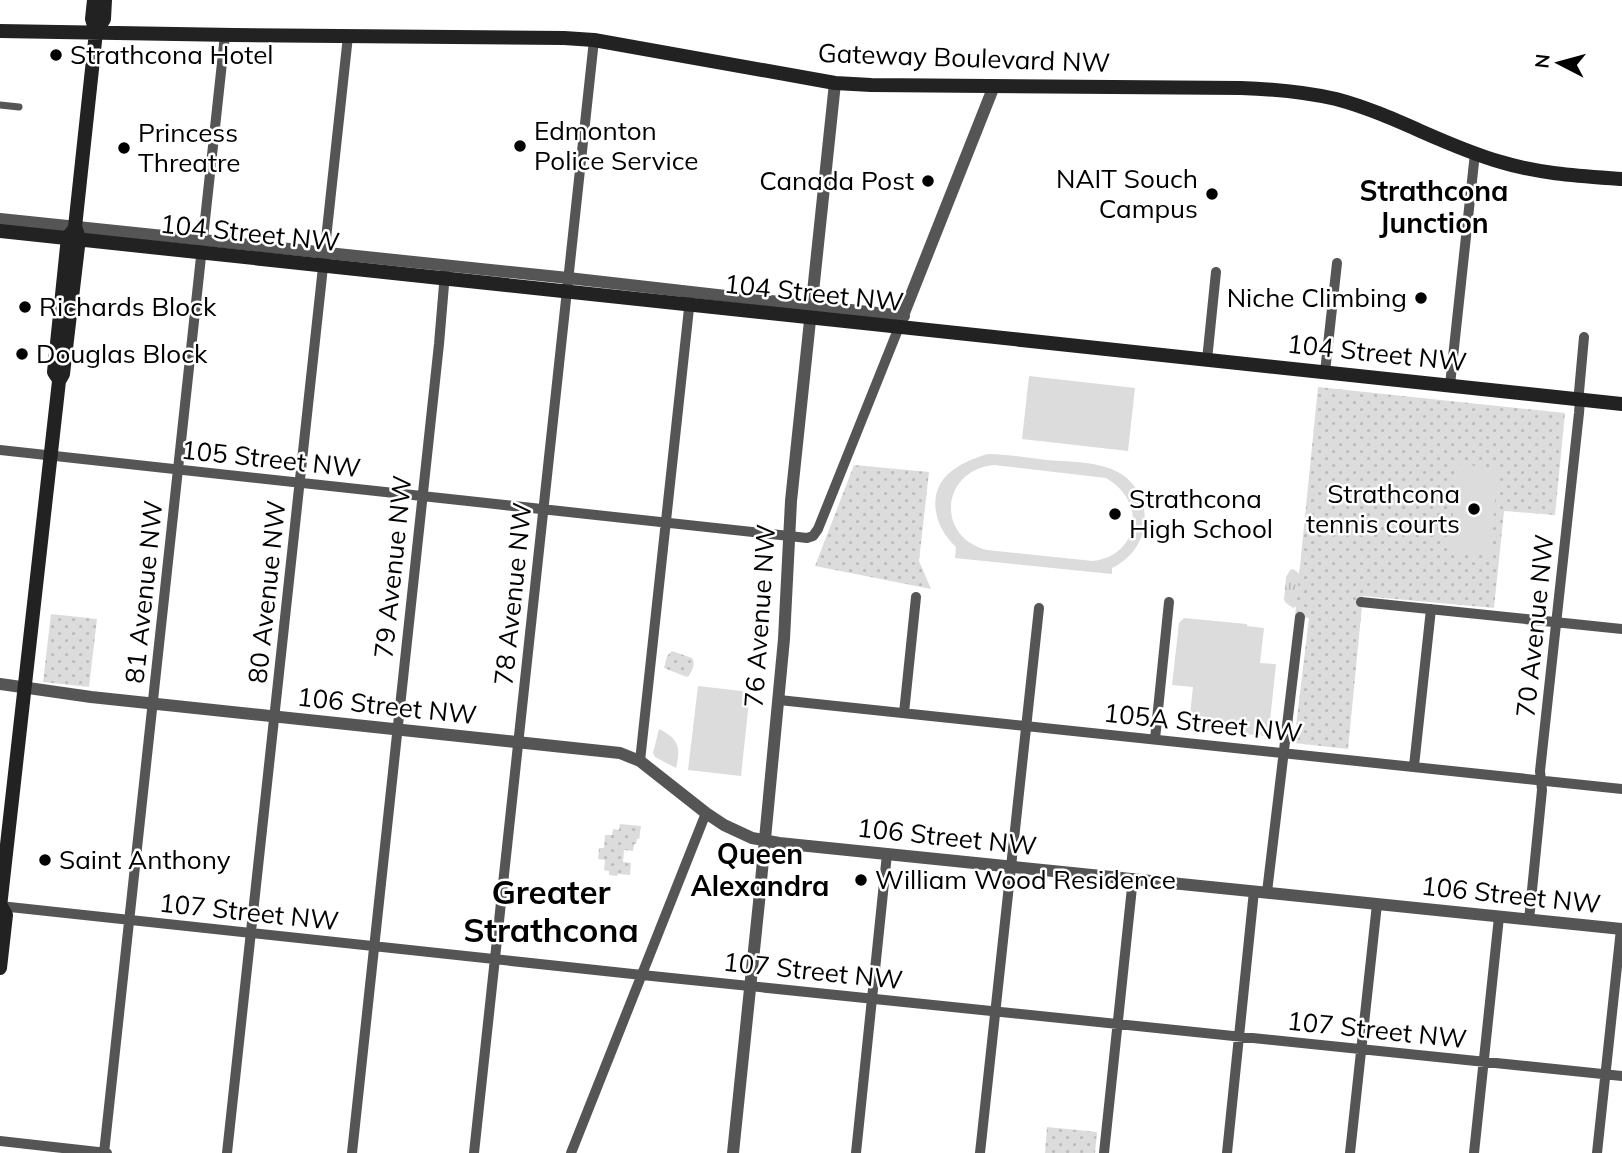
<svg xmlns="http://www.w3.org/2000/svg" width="1622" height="1153" font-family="Mulish,sans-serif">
  <defs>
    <pattern id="grass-tufts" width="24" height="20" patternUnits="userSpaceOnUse" patternTransform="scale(1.75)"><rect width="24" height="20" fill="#dcdcdc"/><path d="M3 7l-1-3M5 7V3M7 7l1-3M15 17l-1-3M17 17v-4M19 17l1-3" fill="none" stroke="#bbb"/></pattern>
    <pattern id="park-dots" width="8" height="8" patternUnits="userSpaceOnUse" patternTransform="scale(1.75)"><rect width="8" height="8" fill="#dcdcdc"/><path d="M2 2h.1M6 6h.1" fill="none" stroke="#bbb" stroke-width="1.8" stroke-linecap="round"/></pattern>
  </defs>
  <rect width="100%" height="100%" fill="#fff"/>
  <path fill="url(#grass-tufts)" d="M1293,569L1300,574L1297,606L1293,608L1286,603L1284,600L1286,577L1290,570Z"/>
  <path fill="url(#park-dots)" d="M1318,387L1565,413L1555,515L1504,511L1494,608L1363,596L1348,749L1294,743L1309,618L1295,616Z
    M854,465L929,472L919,561L931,589L815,566Z
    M51,614L97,619L89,687L43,682Z
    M672,651L692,658C696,663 692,673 687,677L664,668L667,656Z
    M620,824L641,826L639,839H637L636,844H634L633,851L624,850L623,862L631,863L630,875L618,874L617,876L609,875V871L604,870L605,860L598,859L599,848H604L605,835H612L613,829L619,830Z
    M1047,1127L1097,1132L1095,1153H1045Z"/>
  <path fill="#dcdcdc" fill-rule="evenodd" d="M1029,376L1135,388L1128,451L1022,439Z
    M988,454C1007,454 1028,458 1047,460C1080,463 1123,460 1139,494C1144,504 1146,516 1144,526C1141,545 1129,560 1112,568V574L955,558L956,547C935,528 926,495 948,474C959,464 974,458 988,454ZM994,465L1106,478C1147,501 1140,555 1093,561L987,550C935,537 941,470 994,465Z
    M1457,464L1498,468L1490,554L1450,550Z
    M1184,618L1247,624V626L1264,628L1260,663L1276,664L1269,730L1264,736L1204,730L1205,725L1189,724L1193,687L1172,685L1179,623Z
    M698,686L750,692L741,776L688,770Z
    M659,729C679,739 681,747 676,768L655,757L653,753Z"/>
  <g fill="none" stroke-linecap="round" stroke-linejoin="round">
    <path stroke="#555" stroke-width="7" d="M0,105L19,107"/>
    <path stroke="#555" stroke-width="10" d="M1207,360L1216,272
      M1325,372L1337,263
      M1450,385L1475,153
      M0,450L807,538L813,536L818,529L899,327
      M1361,602L1622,629
      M779,700L1622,789
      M904,713L916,597
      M1155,739L1169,602
      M640,761L690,299
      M1414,766L1431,609
      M1267,892L1300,617
      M0,906L642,975L1622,1076
      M1529,920L1542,790L1540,771L1579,413L1580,400L1579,392L1584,337
      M0,1141L107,1153
      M104,1153L225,35
      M227,1153L348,36
      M352,1153L439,344L445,273
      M474,1153L594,40
      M571,1153L706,813
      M856,1153L887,854
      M980,1153L1039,608
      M1104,1153L1133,878
      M1227,1153L1254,891
      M1350,1153L1377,904
      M1474,1153L1499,917
      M1597,1153L1621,929"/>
    <path stroke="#555" stroke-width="12" d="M0,219L568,278L904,316
      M900,323L994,86
      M0,684L91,697L620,753L640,761L706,813L724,825L752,838L779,843L1622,929
      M733,1153L759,902L784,639L791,501L835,83"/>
    <path stroke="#222" stroke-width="14" d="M0,31L234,35L564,38L594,40L835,83L871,85L1241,88C1273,89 1305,92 1336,99C1393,114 1444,146 1501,162C1540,174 1581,176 1622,179
      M96,32L104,19L105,0
      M0,231L1622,404
      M58,378L54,372L68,237L73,231
      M0,907L59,381L63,374L79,238L75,227L96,32L92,19L94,0
      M0,968L6,915L1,906"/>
  </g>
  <g fill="#000" stroke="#fff" stroke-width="2.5">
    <circle cx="56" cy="55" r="7"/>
    <circle cx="520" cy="146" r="7"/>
    <circle cx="124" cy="148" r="7"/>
    <circle cx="928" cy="181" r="7"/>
    <circle cx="1212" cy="194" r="7"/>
    <circle cx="1421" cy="298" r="7"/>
    <circle cx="25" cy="307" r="7"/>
    <circle cx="22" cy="354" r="7"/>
    <circle cx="1474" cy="509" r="7"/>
    <circle cx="1115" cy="514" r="7"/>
    <circle cx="45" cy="860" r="7"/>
    <circle cx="861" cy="880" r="7"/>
  </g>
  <g text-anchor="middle" stroke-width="5" stroke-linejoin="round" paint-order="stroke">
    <g font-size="26" fill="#000" stroke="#fff" text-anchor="start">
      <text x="70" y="64">Strathcona Hotel</text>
      <text x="534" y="140">Edmonton<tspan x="534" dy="30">Police Service</tspan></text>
      <text x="138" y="142">Princess<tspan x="138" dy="30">Threatre</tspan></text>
      <text x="1198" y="188" text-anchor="end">NAIT Souch<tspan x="1198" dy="30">Campus</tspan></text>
      <text x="914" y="190" text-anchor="end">Canada Post</text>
      <text x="1407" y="307" text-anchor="end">Niche Climbing</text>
      <text x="39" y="316">Richards Block</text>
      <text x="36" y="363">Douglas Block</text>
      <text x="1460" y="503" text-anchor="end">Strathcona<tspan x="1460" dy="30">tennis courts</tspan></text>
      <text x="1129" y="508">Strathcona<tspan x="1129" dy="30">High School</tspan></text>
      <text x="59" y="869">Saint Anthony</text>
      <text x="875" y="889">William Wood Residence</text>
    </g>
    <g font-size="26" fill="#000" stroke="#fff">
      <text transform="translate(964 58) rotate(2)" y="9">Gateway Boulevard NW</text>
      <text transform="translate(250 233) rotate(6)" y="9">104 Street NW</text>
      <text transform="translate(814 293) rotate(6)" y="9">104 Street NW</text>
      <text transform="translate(1377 353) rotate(6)" y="9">104 Street NW</text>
      <text transform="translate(271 459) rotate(6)" y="9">105 Street NW</text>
      <text transform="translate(393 567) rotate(-84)" y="9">79 Avenue NW</text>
      <text transform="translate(144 592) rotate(-84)" y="9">81 Avenue NW</text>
      <text transform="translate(267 592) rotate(-84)" y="9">80 Avenue NW</text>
      <text transform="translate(513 594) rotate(-84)" y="9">78 Avenue NW</text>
      <text transform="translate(760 616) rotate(-86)" y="9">76 Avenue NW</text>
      <text transform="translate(1535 626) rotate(-84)" y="9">70 Avenue NW</text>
      <text transform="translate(387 706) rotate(6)" y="9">106 Street NW</text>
      <text transform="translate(1203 723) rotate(6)" y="9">105A Street NW</text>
      <text transform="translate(947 837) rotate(6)" y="9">106 Street NW</text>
      <text transform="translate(1511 895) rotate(6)" y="9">106 Street NW</text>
      <text transform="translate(249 912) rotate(6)" y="9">107 Street NW</text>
      <text transform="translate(813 971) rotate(6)" y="9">107 Street NW</text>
      <text transform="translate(1377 1030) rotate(6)" y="9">107 Street NW</text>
    </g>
    <g font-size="28" font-weight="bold" fill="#000" stroke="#fff">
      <text x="1434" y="201">Strathcona<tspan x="1434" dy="32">Junction</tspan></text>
      <text x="760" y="864">Queen<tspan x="760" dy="32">Alexandra</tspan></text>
    </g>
    <g font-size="33" font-weight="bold" fill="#000" stroke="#fff">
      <text x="551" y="904">Greater<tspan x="551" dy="38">Strathcona</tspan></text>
    </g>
  </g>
  <g transform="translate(1559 63) rotate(276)" stroke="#ffffff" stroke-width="5" paint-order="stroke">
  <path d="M0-5L12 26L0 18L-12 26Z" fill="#000000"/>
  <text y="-10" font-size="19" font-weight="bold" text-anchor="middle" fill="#000000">N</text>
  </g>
</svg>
